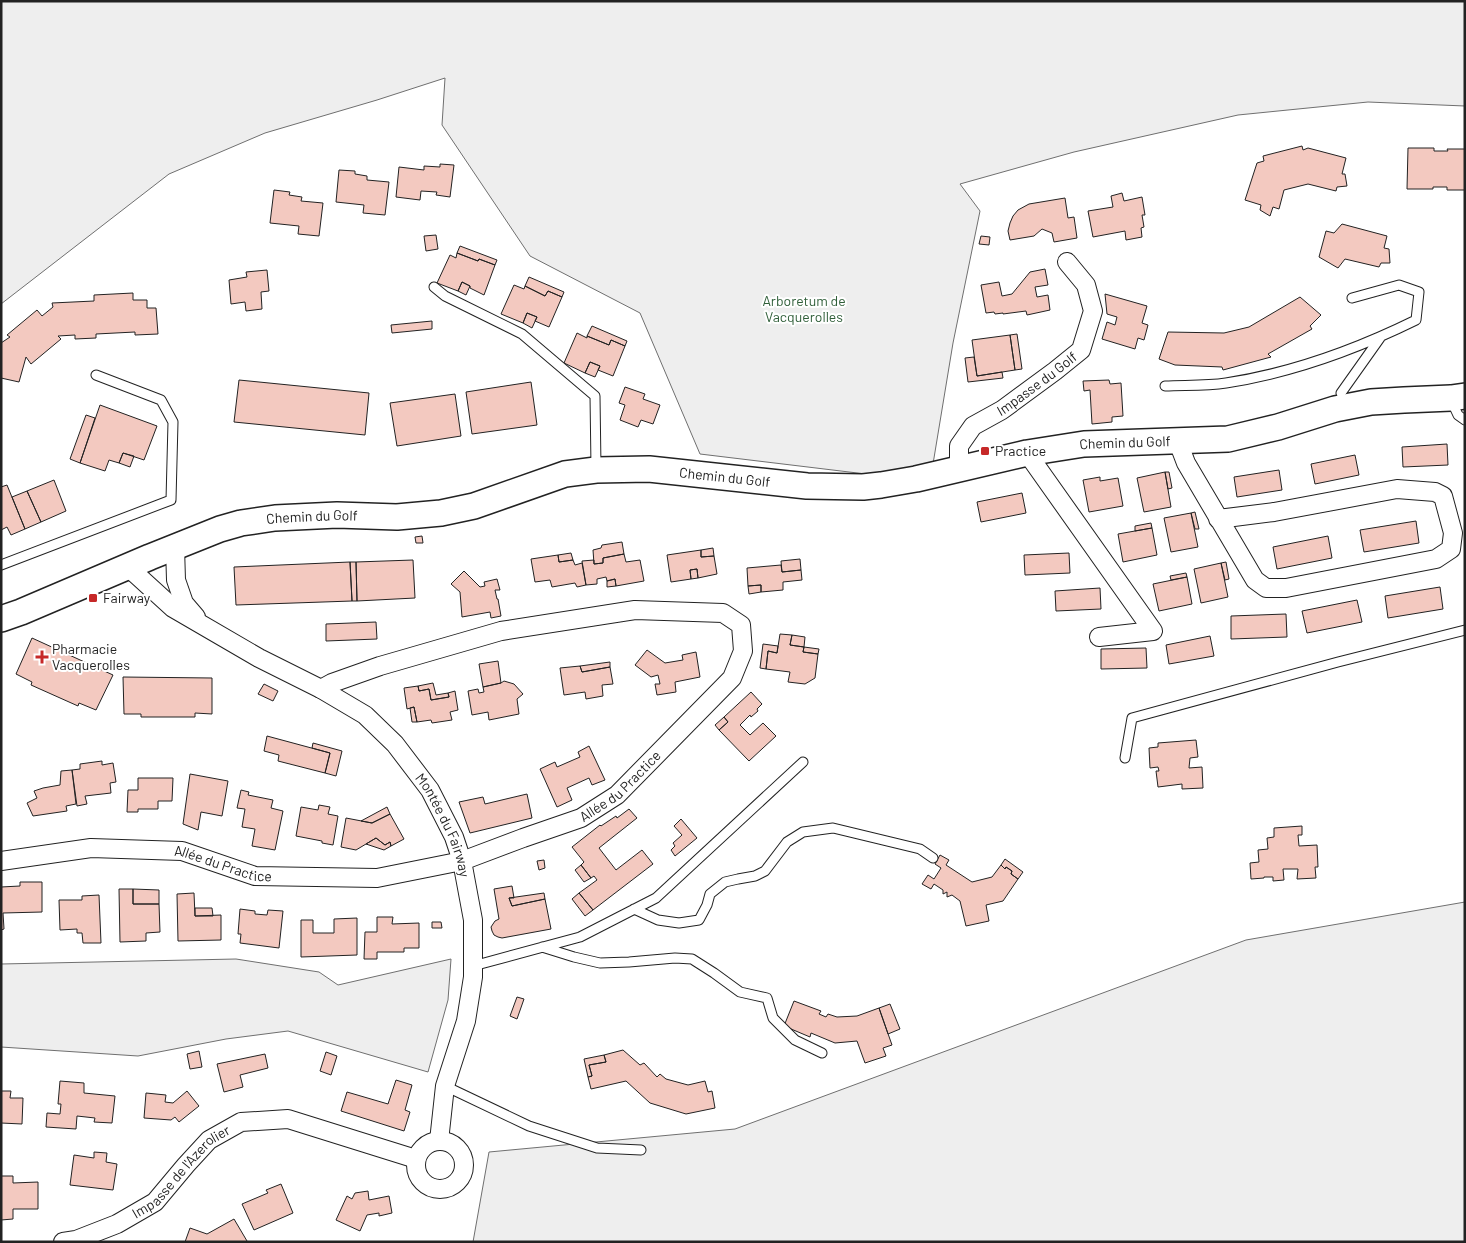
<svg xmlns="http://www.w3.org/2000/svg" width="1466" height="1243" font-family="Barlow,sans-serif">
  <rect width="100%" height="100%" fill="#fff"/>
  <path fill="#eee" stroke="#6f6f6f" d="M1,1H1465V106L1368,102L1238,115L1074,152L960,184L980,211L953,343L933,464L874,475L700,454L640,313L530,256L442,125L445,78L377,100L265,133L169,174L1,304Z
    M1465,902V1242H473L489,1152L735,1129L1246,940Z
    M236,959L319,972L338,985L451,959L448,1000L428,1072L288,1031L226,1039L138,1056L1,1047V964Z"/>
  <path fill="#f3c9c0" stroke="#222" d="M1302,146L1303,150L1308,148L1346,158L1342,174H1345L1347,186L1337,187L1336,191L1308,184L1284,190L1279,209L1273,207L1270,216L1260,210L1261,205L1245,200L1257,163L1264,161L1263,156Z
    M1408,148H1434V151H1448L1447,149H1465V190H1447V187H1433V189H1407Z
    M440,164L454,165L450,197L436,195L437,192L421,191L420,200L396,197L399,167L424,170V166L440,167Z
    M339,170L355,171V174L367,176V180L389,182L385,215L363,213L364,205L336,202Z
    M274,190L290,192L289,195L302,197L301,201L323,203L319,236L298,234L299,226L270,223Z
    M1122,193L1124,201L1142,197L1145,215H1142L1144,227L1141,228L1142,237L1126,240L1125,231L1093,237L1088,211L1113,207L1111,196Z
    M1065,198L1068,218L1074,217L1077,238L1054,242L1052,233L1042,229L1034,236L1010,240L1008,231L1010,223L1013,216L1018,210L1029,204Z
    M1342,224L1387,236L1384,248L1389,249L1390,263H1381L1379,267L1345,259L1338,268L1319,257L1326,231L1334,233Z
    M436,235L438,249L426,251L424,236Z
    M981,236L990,237L989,245L979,244Z
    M460,246L497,260L495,265L479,259L478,261L457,253Z
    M457,253L478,261L479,259L495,265L484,295L470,288V286L462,282L458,291L437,283L450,255L456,258Z
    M1045,269L1048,285L1035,287L1037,297L1048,295L1050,310L1027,315L1026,311L1003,314V313L995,314L994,312L986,313L981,285L999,282L1002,296L1012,294L1030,272Z
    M267,270L269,291L261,292L262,309L246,311L245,302L231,304L229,280L247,277L246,272Z
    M529,277L564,292L562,297L548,291L545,296L525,286Z
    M462,282L470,286L466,295L458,291Z
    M514,285L524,289L525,286L545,296L548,291L562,297L549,327L535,321L537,317L527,313L523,323L501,314Z
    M133,293V300H147V308H156L158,334L135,335V332L96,334V338L75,339V335L58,336L61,339L31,364L26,357L19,382L1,378V343L10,337L7,335L37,310L42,316L53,307L52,303L94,301V295Z
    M1105,294L1147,306L1142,323L1148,325L1144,340L1138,338L1135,349L1102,339L1107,322L1115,325L1117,317L1107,314Z
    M1300,297L1321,315L1310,326L1312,329L1268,354L1271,357L1223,370L1222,367L1175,365L1159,359L1168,332L1224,333L1249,327Z
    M527,313L537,317L532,328L523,323Z
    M432,321V329L392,333L391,325Z
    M592,326L627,341L625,346L611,340L609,345L587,336Z
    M577,333L587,338V336L609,345L611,340L625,346L613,376L598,370L600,366L590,362L585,373L564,363Z
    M1017,334L1022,369L1015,370L1010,335Z
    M1010,335L1015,370L977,376L972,340Z
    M974,357L977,376L1002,372L1003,378L968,382L965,358Z
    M590,362L600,366L595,377L585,373Z
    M239,380L369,393L365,435L234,422Z
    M1109,380L1110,384L1121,383L1123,416L1112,417V422L1092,424L1090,390L1084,391L1083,381Z
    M531,382L537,425L472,434L466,392Z
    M625,387L645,394L643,399L660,405L653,424L641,420L638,427L620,420L625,405L619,403Z
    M455,394L461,436L397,446L390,403Z
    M100,405L157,426L144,460L123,453L119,463L109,460L105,471L80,463Z
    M86,415L95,418L80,463L70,459Z
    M1447,444L1448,465L1403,467L1402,447Z
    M123,453L134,456L130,467L119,463Z
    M1355,455L1359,475L1315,484L1311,464Z
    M1279,470L1282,490L1237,497L1234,477Z
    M1165,472H1169L1172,488L1168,489Z
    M1165,472L1171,507L1144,512L1137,478Z
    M1100,477V481L1118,478L1123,506L1089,512L1083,480Z
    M54,480L66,511L41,522L27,491Z
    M7,485L25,529L11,535L7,527L1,530V487Z
    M27,491L41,522L25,529L12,497Z
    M1022,493L1026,513L981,522L977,502Z
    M1195,512L1199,529H1195L1191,513Z
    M1191,513L1198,547L1171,552L1164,518Z
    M1416,521L1419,543L1364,552L1360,530Z
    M1151,523L1152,528L1135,531V526Z
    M1152,528L1157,555L1123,562L1118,534Z
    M422,536L423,543H416L415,537Z
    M1328,536L1332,558L1277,569L1273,547Z
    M622,542L624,554L603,558V563L594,564L593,550L601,548L602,545Z
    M713,548L714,556L701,557V550Z
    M701,550V557L714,556L717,574L698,578L697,569L690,570L691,579L671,582L667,555Z
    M571,553L573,560L559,562L558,555Z
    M1069,553L1070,573L1025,575L1024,555Z
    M624,554L626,562L640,560L644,581L616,586L615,579L607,581L606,577L597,579V584L586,585L582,561L594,560V564L603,563V558Z
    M558,555L559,562L573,560L575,565L582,563L586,585L577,587L575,583L552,587L550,580L535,582L531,559Z
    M800,559L801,570L782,572L781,561Z
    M413,560L415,598L357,601L356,562Z
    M350,562L352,601L236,605L234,567Z
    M350,562H356L357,601H352Z
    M1226,562L1229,579L1225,580L1221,563Z
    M1221,563L1228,597L1201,603L1194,569Z
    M781,565L782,572L801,570L802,580L783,582V590L761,592V585L748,586L747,568Z
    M697,569L698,578L691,579L690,570Z
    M464,571L480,587L485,586L484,582L497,579L500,590H495L497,599H498L501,616L491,618L490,612L462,617L460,592L451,584Z
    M1186,573L1187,577L1171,580L1170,576Z
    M1187,577L1192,604L1159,611L1153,584Z
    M615,579L616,586L607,587V581Z
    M761,585V592L749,594L748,586Z
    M1440,587L1443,609L1388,618L1385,596Z
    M1100,588L1101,609L1056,611L1055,591Z
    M1357,600L1362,622L1307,633L1302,611Z
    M1286,614L1287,637L1231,639V616Z
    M376,622L377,639L326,641V624Z
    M780,634L792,635L790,645L804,647L803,652L818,654L815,678L805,684L788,682L790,672L766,669L768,651L777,653Z
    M792,635L805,637L804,647L790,645Z
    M1210,636L1214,656L1169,664L1166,645Z
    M32,638L113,675L96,710L79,703L78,706L31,685L32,682L16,674Z
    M763,644L778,646L777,653L768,651L766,669L760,668Z
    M804,647L819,649L818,654L803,652Z
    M1146,648L1147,668L1101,669V649Z
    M647,650L665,663L683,660L682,655L696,652L700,677L675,682L676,692L657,695L655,684H660L658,675L651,677L635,665Z
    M498,661L501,683L483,687L479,664Z
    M610,662V667L582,672L580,666Z
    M580,666L582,672L610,667L613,684L602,685L603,696L586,699L585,692L564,695L560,668Z
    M123,677L212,678V714L195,713V717H141V714H124Z
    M504,681L514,684L523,694L517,699L519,714L489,720L488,712L472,715L468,691L478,689L479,693L484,692L483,687L501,683Z
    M433,683L436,695L448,693L449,697L431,700L429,689L419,691L418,686Z
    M264,684L278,691L273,701L258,694Z
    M418,686L419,691L429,689L431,700L449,697L448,693L455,691L458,710L450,712L452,720L432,723L431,720L417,722L414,707L407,709L404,688Z
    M751,692L762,704L757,709L758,711L751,717L750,715L740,725L750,735L763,723L776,736L749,761L719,730L728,722L724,717Z
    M414,707L417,722H412L410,708Z
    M724,717L728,722L719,730L715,725Z
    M267,736L330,753L325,773L278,761L279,755L264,751Z
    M1196,740L1198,757L1190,758L1189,768L1202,767L1203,788L1182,789V784L1158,787L1156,771H1159L1158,767L1150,768L1149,748L1158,747V743Z
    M313,743L342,751L336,776L325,773L330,753L312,748Z
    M589,746L605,780L592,785L589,778L567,788L572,800L557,807L540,769L555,762L557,767L580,757L578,752Z
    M102,761V765L113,763L116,782L110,783L111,793L85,796L87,804L77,806L72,770L80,769V764Z
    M72,770L76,804L66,806L67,811L33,816L27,803L37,798L34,791L43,788L60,785L61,771Z
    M190,774L228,781L222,816L201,812L198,830L183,824Z
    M138,778H173L172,801H158V809H138V812H127L128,790H138Z
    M241,790L249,792L248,795L273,800L271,808L283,811L275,850L252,846L255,829L242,827L245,809L237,808Z
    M527,794L532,818L470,833L459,802L483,797L485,804Z
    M319,805L330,807L328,814L338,816L333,845L322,843V841L296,836L301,807L318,810Z
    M387,807L390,814L372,823L361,821Z
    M629,809L637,818L599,848L616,870L642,850L653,864L593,910L579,893L597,880L594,876L591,878L581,865L584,862L572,847L600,825L601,826L616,816L617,818Z
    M390,814L404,839L391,846L390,842L385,845L376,838L356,850L341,847L346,818L372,823Z
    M681,819L697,838L675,856L671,850L675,846L673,843L682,835L674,826Z
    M1302,826V835H1298L1299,846L1317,845L1318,867H1315L1316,878L1297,879L1298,869H1283L1284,880L1273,881V877H1264V878L1251,879L1250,863L1259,862L1258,850L1268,849L1267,838L1274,837V828Z
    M376,838L385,845L390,842L391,846L384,850L366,844Z
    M940,855L949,860L946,865L972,882L992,877L1001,865L1005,869L1006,867L1012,871L1011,874L1018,879L1003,901L986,905L989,921L966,926L960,901L952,895L947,897V892L943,894V890L934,884L931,889L922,884L928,875L934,879L941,868L935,864Z
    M1005,859L1023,872L1018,879L1011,874L1012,871L1006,867L1005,869L1001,865Z
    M544,860L545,868L539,870L537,861Z
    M581,865L591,878L584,882L575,870Z
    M20,882H42V912L3,913L4,929L1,930V887L20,886Z
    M512,886L514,898H509L512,906L545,899L551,929L502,938L498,937L494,935L492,931L491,927L495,921L499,919L494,889Z
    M119,889H133V904H159L160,932L146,933V941L120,942Z
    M133,889L159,890V904H133Z
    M194,893L195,916L221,915V940L178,941L177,894Z
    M544,893L545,899L512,906L509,898Z
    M579,893L593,910L585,916L572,899Z
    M99,895L101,943H83L82,933H77V929L60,930L59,900H82V896Z
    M195,908H212L213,916H195Z
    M240,909L255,911V914L267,915L268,910L283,911L279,948L240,943L241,934H238Z
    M377,917H393L392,924L419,923V948H404V952H377V959H364L365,932H377Z
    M357,918V955L301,957V920H313V933H334V919Z
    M432,922H441L442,928H432Z
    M517,997L524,999L517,1019L510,1016Z
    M794,1001L821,1011L819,1014L826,1017L828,1014L837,1017L857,1016L879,1008L892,1045L883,1048L886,1056L865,1063L857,1041L835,1043L811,1033L810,1037L784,1026Z
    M890,1004L900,1029L888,1034L879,1008Z
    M623,1050L640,1065L644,1063L657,1077L660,1074L666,1079L688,1085L705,1081L708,1092L712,1091L715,1108L686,1114L650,1103L626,1081L591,1089L588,1077L592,1076L589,1065L606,1062L604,1055Z
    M199,1051L202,1067L190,1069L187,1054Z
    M326,1052L337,1056L331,1075L320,1071Z
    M265,1054L268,1068L240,1075L243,1087L224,1092L217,1064Z
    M604,1055L606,1062L589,1065L592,1076L588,1077L584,1059Z
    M396,1080L412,1085L405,1110L410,1112L404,1131L341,1111L347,1092L388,1104Z
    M60,1081L84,1083V1093L115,1096L112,1123L94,1122L95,1118L77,1116L76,1129L46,1127L47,1113L60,1114L61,1104H58Z
    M1,1091H11L10,1098H23L22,1124L1,1123Z
    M187,1091L199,1106L179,1122L175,1117L171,1120L144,1118L146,1093L166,1095L165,1102L173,1103Z
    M94,1152L107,1153L106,1162L117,1164L113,1190L70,1185L74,1155L94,1158Z
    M1,1176H13V1183L38,1182V1209H13V1219L1,1220Z
    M281,1184L293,1213L254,1230L242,1204L268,1193L266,1190Z
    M368,1191L369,1200L389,1196L392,1213L379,1216V1213L367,1215L360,1231L336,1220L347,1196L352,1199L355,1193Z
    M234,1219L247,1241L246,1242H185L190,1228L207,1234Z"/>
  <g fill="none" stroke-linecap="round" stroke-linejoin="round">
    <defs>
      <path id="lane" d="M434,287L445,296L522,334L595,396L596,467
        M1165,386C1185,385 1206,386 1226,383C1291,373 1357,349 1416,320L1419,292L1399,285L1352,298
        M1341,393L1380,338
        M1451,400L1458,415L1465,420
        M1,565L171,500L173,422L161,400L96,375
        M1125,758L1132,718L1338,662L1465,630
        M634,909L658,920L679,923L699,920L707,905L710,894L725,882L738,879L755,876L765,871L787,842L803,832L833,828L920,849L933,858
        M542,947L574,957L600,963L629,962L675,958L692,959L714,973L740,992L767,998L773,1018L795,1040L822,1053
        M473,966L580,937L656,898L803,762
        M445,1086L529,1126L597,1148L641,1150"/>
      <g id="street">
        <path d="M1178,442L1186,463L1255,580L1266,588H1286L1436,559L1451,549L1453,533L1443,496L1435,492L1397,489L1274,512L1218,519"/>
        <path d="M1027,453L1153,631L1099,637"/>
        <path id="s1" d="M959,469V446L973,426L1002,410L1055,371L1081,350L1093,311L1086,285L1067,262"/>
        <path d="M175,547L176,580L184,603L196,617"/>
        <path id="s2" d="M128,567L173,608L259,658L321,689L365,715L395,744L430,790L454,837L462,861L473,920V977L466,1021L445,1086L439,1141"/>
        <path id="s3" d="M1,861L91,848L182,851L255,876L377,878L462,861L523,838L581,818L617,795L732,678L743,651L741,625L723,613L635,610L501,631L380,666L332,683L321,689"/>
        <circle cx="440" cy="1165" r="24"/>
        <path id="s4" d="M63,1242L76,1240L117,1224L155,1202L186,1165L209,1140L241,1122L288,1119L416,1159"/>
      </g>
      <g id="secondary">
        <path id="s5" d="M1,619L21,612L150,557L220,529L241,523L275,518L337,515L397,517L441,513L474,506L565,474L596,470L649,469L807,486L863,487L881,485L916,479L1027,453L1084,444L1228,439L1278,427L1335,409L1371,402L1404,400L1451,398L1465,396"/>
      </g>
    </defs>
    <use href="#lane" stroke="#222" stroke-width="11"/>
    <use href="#street" stroke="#222" stroke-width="20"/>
    <use href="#secondary" stroke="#222" stroke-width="28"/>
    <use href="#lane" stroke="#fff" stroke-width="9"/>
    <use href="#street" stroke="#fff" stroke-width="18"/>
    <use href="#secondary" stroke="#fff" stroke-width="25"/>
  </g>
  <g fill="#c62828" stroke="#fff" stroke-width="2">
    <rect x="980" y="446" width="10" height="10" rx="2.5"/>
    <rect x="88" y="593" width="10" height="10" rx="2.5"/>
    <path d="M39.5 649.5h5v5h5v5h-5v5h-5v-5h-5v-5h5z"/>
  </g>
  <g text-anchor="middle" stroke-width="4" stroke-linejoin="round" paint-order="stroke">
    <g font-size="14" fill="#2f5e38" stroke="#fff">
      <text x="804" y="306">Arboretum de<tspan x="804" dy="16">Vacquerolles</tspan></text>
    </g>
    <g font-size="14" fill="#222" stroke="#fff">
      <text dy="5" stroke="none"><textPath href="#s1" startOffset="124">Impasse du Golf</textPath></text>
      <text dy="5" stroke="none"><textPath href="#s5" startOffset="1155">Chemin du Golf</textPath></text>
      <text dy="5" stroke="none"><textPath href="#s5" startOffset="750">Chemin du Golf</textPath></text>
      <text dy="5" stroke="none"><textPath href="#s5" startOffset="330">Chemin du Golf</textPath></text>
      <text dy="5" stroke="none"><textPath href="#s3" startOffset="645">Allée du Practice</textPath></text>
      <text dy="5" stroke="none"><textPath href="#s2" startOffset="418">Montée du Fairway</textPath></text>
      <text dy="5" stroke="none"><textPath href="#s3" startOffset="225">Allée du Practice</textPath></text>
      <text dy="5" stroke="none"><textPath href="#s4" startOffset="141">Impasse de l'Azerolier</textPath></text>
    </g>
    <g font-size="14" fill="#222" stroke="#fff" text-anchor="start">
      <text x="995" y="456">Practice</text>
      <text x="103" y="603">Fairway</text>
      <text x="52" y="654">Pharmacie<tspan x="52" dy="16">Vacquerolles</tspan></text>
    </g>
  </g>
  <rect width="1466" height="1243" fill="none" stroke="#222222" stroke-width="5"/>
</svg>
